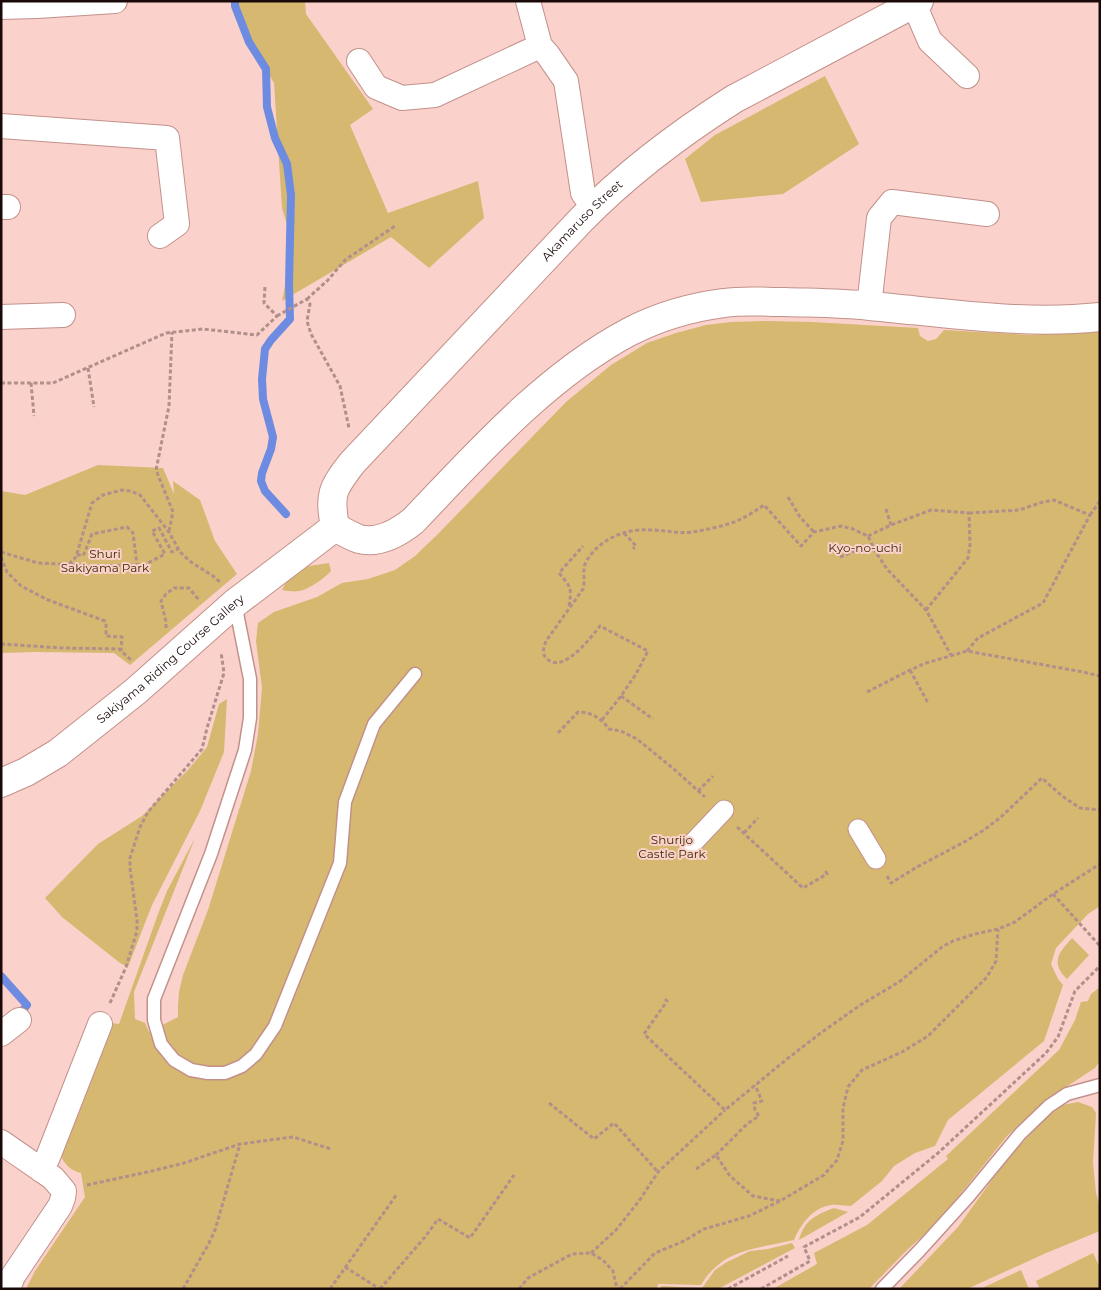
<svg xmlns="http://www.w3.org/2000/svg" width="1101" height="1290" font-family="Montserrat,sans-serif">
  <rect width="100%" height="100%" fill="#fbd1cb"/>
  <path fill="#d6b870" d="M237,1H305L306,14L373,109L350,125L388,213L478,181L484,218L429,268L391,237L282,301L293,245L282,208L274,83L240,26Z
    M825,76L859,144L783,194L701,202L685,159L715,135Z
    M766,321L812,322L918,328L920,336L928,341L936,339L944,330L1031,335L1100,330V906L1088,914L1056,948L1051,964L1058,979L1063,985L1044,1041L948,1120L935,1146L915,1153L894,1166L882,1181L851,1206C845,1206 837,1204 831,1205C812,1208 801,1224 794,1240C756,1249 723,1248 701,1285L658,1284L657,1289H26L35,1271L85,1197L81,1173C71,1171 64,1164 60,1154L111,1023L119,1024L158,914L167,891L195,838L134,992L135,1019L145,1023L149,1032L178,1017V1006L179,992L183,975L208,910L251,771L258,734L262,688L256,641L258,623L274,612L317,597L342,583L368,579L395,570L415,556L437,535L566,402L611,365L647,343L676,333L706,325L731,322Z
    M98,465L163,468L174,494L173,481L200,500L215,541L237,574L130,665L114,653L36,652L1,653V491L25,495Z
    M329,563L331,571C325,578 308,590 299,591C294,592 287,591 282,590L288,579L309,566Z
    M227,699L224,752L200,811L152,905L128,967L120,963L62,917L45,898L98,844L142,816L188,770L207,747L219,704Z
    M1072,938L1089,955L1067,979C1050,963 1059,952 1072,938Z
    M1100,987V1061L1095,1068L1046,1100L1007,1136L938,1222L907,1250L869,1289H773L817,1264L814,1253L867,1225L948,1159L946,1156L1059,1050L1075,1020L1081,1002L1088,1001L1091,994Z
    M1078,1102L1092,1107L1096,1113L1093,1163L1096,1193L1100,1207V1231L1046,1253L967,1289H899L958,1227L1007,1159L1047,1117L1063,1105Z
    M834,1208L848,1212L799,1240C804,1221 815,1215 834,1208Z
    M792,1243L795,1248L718,1289H660L661,1286L702,1288L715,1270L727,1262L750,1251L768,1249Z
    M1093,1253L1100,1268V1289H1040L1036,1281Z
    M1021,1270L1029,1289H980Z"/>
  <g fill="none" stroke-linecap="round" stroke-linejoin="round">
    <path stroke="#6d8be0" stroke-width="8" d="M235,1V6L249,42L266,69L267,107L275,138L287,164L291,195L289,284L290,319L271,340L265,349L262,379L263,399L273,437L271,449L262,473L261,481L265,491L286,514
      M1,976L27,1005L18,1016"/>
    <defs>
      <path id="service" d="M235,603L250,679V718L245,750L211,854L154,999V1020L161,1044L174,1060L191,1070L208,1073H225L242,1066L256,1054L275,1026L340,863L345,802L374,724L415,674
        M882,1289L919,1251L968,1197L1020,1134L1049,1106L1067,1094L1100,1085"/>
      <path id="pedestrian" d="M858,829L876,859
        M689,847L724,810"/>
      <path id="minor" d="M528,1L540,46
        M914,4L930,41L967,76
        M1,7L37,6L115,1
        M359,61L376,87L402,98L435,95L540,46L548,55L566,81L583,193L593,207
        M1,126L167,138L177,224L160,236
        M1,207H8
        M869,306L879,218L892,202L987,214
        M1,317L63,315
        M1,1034L19,1020
        M1,1142L53,1178L64,1191L63,1198L60,1206L13,1276L8,1289
        M41,1170L48,1157L100,1024"/>
      <g id="tertiary">
        <path d="M335,527C342,531 351,536 359,539C379,544 398,533 413,521C477,454 546,376 629,332C658,317 692,307 724,303C744,300 765,302 785,302C814,303 842,303 870,306C947,313 1023,325 1100,317"/>
        <path id="s1" d="M335,527C329,494 332,489 352,463L581,220C627,173 679,134 734,99L919,1"/>
        <path id="s2" d="M1,783L26,772L58,753L136,691L235,603L335,527"/>
      </g>
    </defs>
    <use href="#service" stroke="#c2918a" stroke-width="15"/>
    <use href="#pedestrian" stroke="#c2918a" stroke-width="21"/>
    <use href="#minor" stroke="#c2918a" stroke-width="26"/>
    <use href="#tertiary" stroke="#c2918a" stroke-width="30"/>
    <path stroke="#b18f8b" stroke-width="3" stroke-dasharray="4 2.5" stroke-linecap="butt" d="M307,299L328,280L345,260L395,226
      M277,316L307,299L310,304L307,321L311,334L340,386L349,428
      M88,368L94,407
      M1,383H53L166,333L203,329L257,335L277,316L264,303L265,286
      M31,383L34,416
      M788,497L800,517L814,532
      M886,509L891,525
      M1090,515L1100,501
      M169,531L173,512L156,470L169,406L172,332
      M624,533L636,546L633,549
      M868,536L891,525L931,510L969,513L970,545L968,558L926,610
      M1,552L38,563L101,566L137,565L146,564L165,554L152,531L159,528L172,552L178,549
      M77,554L82,556L84,554L92,534L127,527L133,533L137,565
      M1,557L7,572L21,586L48,600L105,621L106,623V636L122,637L121,651
      M840,557L872,544
      M69,564L76,557L92,503L103,495L122,490L131,491L140,495L169,532L180,552L191,562L213,576L220,582
      M569,606C572,588 571,587 559,573L583,546
      M166,628V622L161,601L166,594L174,588H189L199,600
      M1,644L64,648L119,649L131,660
      M967,651L978,638L1043,603L1090,515L1054,500L1043,502L1019,510L969,513
      M910,670L928,703
      M867,692L910,670L926,663L967,651L1083,672L1100,676
      M621,696L653,719
      M602,720L621,696L636,674L648,651L600,626C591,637 564,674 547,659C541,654 544,647 546,641L583,589C586,579 581,569 587,560C600,539 626,528 650,530C665,530 678,534 693,532C708,529 727,526 741,519C749,515 757,510 764,505L801,546L814,532L841,526L853,529L868,536L875,551L887,569L926,610L951,655
      M558,733L578,712C591,712 601,718 609,729L621,731L637,739L675,770L705,797
      M698,791L713,776
      M737,827L803,888L827,874L825,870
      M744,833L758,818
      M887,876L891,883L917,867L966,841L984,830L1001,817L1042,778L1062,796L1080,808L1100,810
      M1053,894L1100,946
      M665,999L667,1001L644,1034L725,1110L787,1059L822,1032L862,1004L899,982L942,947L953,941L975,934L998,929L1015,922L1053,894L1100,864
      M110,1003L126,967L137,931V920L130,868V858L140,827L148,812L202,749L207,728L224,673L221,652
      M549,1103L594,1139L614,1123L658,1172
      M716,1155L747,1124L759,1116L755,1110L754,1103L762,1101L755,1085
      M696,1169L716,1155L730,1176L753,1196L780,1201
      M87,1185L152,1171L184,1163L240,1144L293,1137L331,1149
      M591,1253L616,1230L639,1201L658,1172L725,1110
      M345,1267L380,1289
      M183,1289L209,1243L215,1230L240,1144
      M314,1289H316
      M330,1289L397,1194
      M380,1289L425,1237L438,1219L470,1238L514,1175
      M519,1289L528,1278L572,1254L591,1253L603,1260L613,1271L617,1289
      M620,1289L655,1253L684,1241L704,1229L749,1216L780,1201L824,1175L837,1160L843,1141V1108L848,1087L862,1070L902,1052L928,1036L987,977L996,961L998,929
      M728,1289L788,1256
      M761,1289L810,1261L804,1247L860,1217L938,1153L1046,1053L1058,1037L1075,991L1100,966"/>
    <use href="#service" stroke="#fff" stroke-width="12"/>
    <use href="#pedestrian" stroke="#fff" stroke-width="19"/>
    <use href="#minor" stroke="#fff" stroke-width="24"/>
    <use href="#tertiary" stroke="#fff" stroke-width="28"/>
  </g>
  <g text-anchor="middle" stroke-width="4" stroke-linejoin="round" paint-order="stroke">
    <g font-size="12" fill="#1a0908" stroke="#fbd1cb">
      <text dy="4" stroke="none"><textPath href="#s1" startOffset="404">Akamaruso Street</textPath></text>
      <text dy="4" stroke="none"><textPath href="#s2" startOffset="211">Sakiyama Riding Course Gallery</textPath></text>
    </g>
    <g font-size="12" fill="#3b2b00" stroke="#fbd1cb">
      <text x="865" y="552">Kyo-no-uchi</text>
      <text x="105" y="558">Shuri<tspan x="105" dy="14">Sakiyama Park</tspan></text>
      <text x="672" y="844">Shurijo<tspan x="672" dy="14">Castle Park</tspan></text>
    </g>
  </g>
  <rect width="1101" height="1290" fill="none" stroke="#1a0908" stroke-width="5"/>
</svg>
